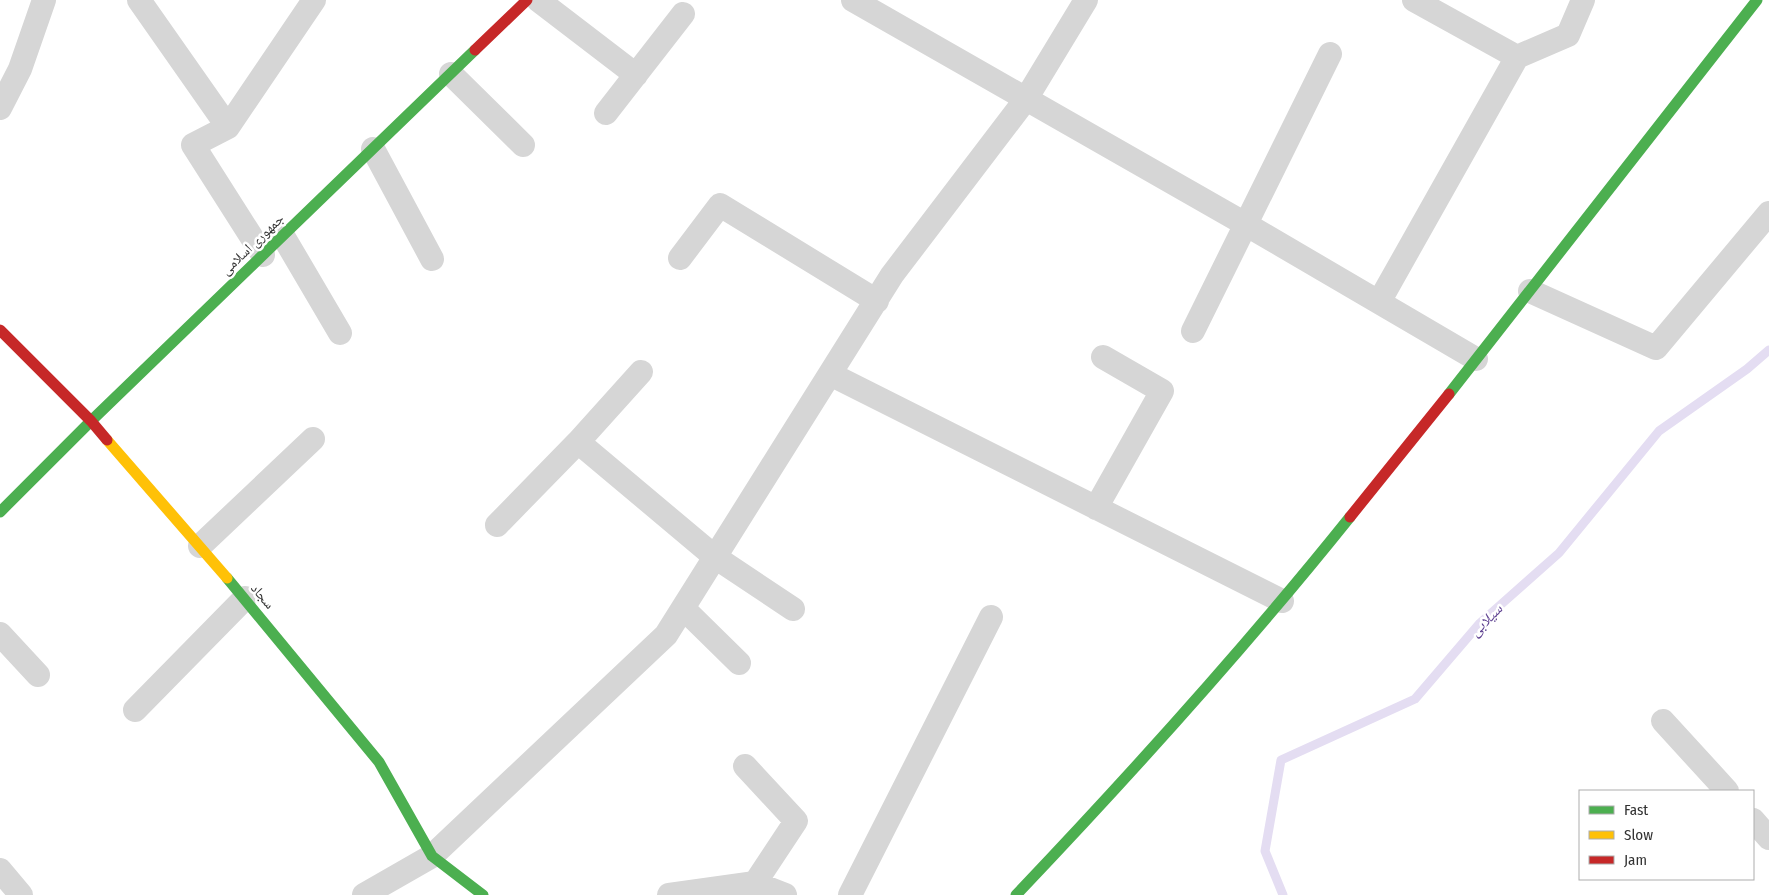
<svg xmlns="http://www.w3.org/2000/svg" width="1769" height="895" font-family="'Fira Sans Condensed','Noto Naskh Arabic',sans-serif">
  <rect width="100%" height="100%" fill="#fff"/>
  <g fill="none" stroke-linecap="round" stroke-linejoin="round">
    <path stroke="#e4ddf2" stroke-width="9" d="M1283,895L1265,851L1281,760L1415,699L1480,623L1559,553L1659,431L1747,369L1769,350"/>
    <path stroke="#d6d6d6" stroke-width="24" d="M139,0L228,127L314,0
      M538,0L636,75
      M853,0L1247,225L1476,359
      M1414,0L1517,57
      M451,74L523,145
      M0,108L20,69L44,0
      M606,113L683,14
      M228,127L193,145L263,255
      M373,149L432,259
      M283,236L340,333
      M680,258L720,205L877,301
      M1530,291L1656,348L1769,213
      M1379,302L1517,57L1568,35L1583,0
      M1193,331L1330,54
      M830,374L1282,601
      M578,442L715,557L793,609
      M1096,508L1162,391L1103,357
      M497,525L578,442L641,372
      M200,546L313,439
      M683,608L739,663
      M0,634L38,675
      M135,710L245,598
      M1663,721L1727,791
      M745,766L796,821L755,883
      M1753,820L1769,838
      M0,870L21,895
      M364,895L432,856L666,635L892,275L1026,99L1086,0
      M669,895L755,883L785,895
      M850,895L991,617"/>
    <path stroke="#4caf50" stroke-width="11" d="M1449,394L1757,0
      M0,512L91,421L475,50
      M227,578L379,762L432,856L483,895
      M1016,895C1132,773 1245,648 1350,517"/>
    <path stroke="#ffc107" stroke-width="11" d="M107,440L227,578"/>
    <path stroke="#c62828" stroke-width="11" d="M475,50L527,0
      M0,330L91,421L107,440
      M1350,517L1449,394"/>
  </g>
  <g text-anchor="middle" stroke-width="5" stroke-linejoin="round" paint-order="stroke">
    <g font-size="14" fill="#323232" stroke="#fff">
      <text transform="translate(252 244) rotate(-44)" y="5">جمهوری اسلامی</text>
      <text transform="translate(263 596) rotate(50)" y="5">سجاد</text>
    </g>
    <g font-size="15" font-style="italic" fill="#5f4291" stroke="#fff">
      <text transform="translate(1486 620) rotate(-45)" y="5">سیلابی</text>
    </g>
  </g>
  <rect x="1579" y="790" width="175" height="90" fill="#ffffff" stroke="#adadad"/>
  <rect x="1589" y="806" width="25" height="8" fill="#4caf50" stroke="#adadad"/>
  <text x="1624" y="815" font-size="15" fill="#323232">Fast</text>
  <rect x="1589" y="831" width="25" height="8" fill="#ffc107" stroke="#adadad"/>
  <text x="1624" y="840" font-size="15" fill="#323232">Slow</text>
  <rect x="1589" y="856" width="25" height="8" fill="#c62828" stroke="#adadad"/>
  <text x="1624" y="865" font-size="15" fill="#323232">Jam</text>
</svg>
